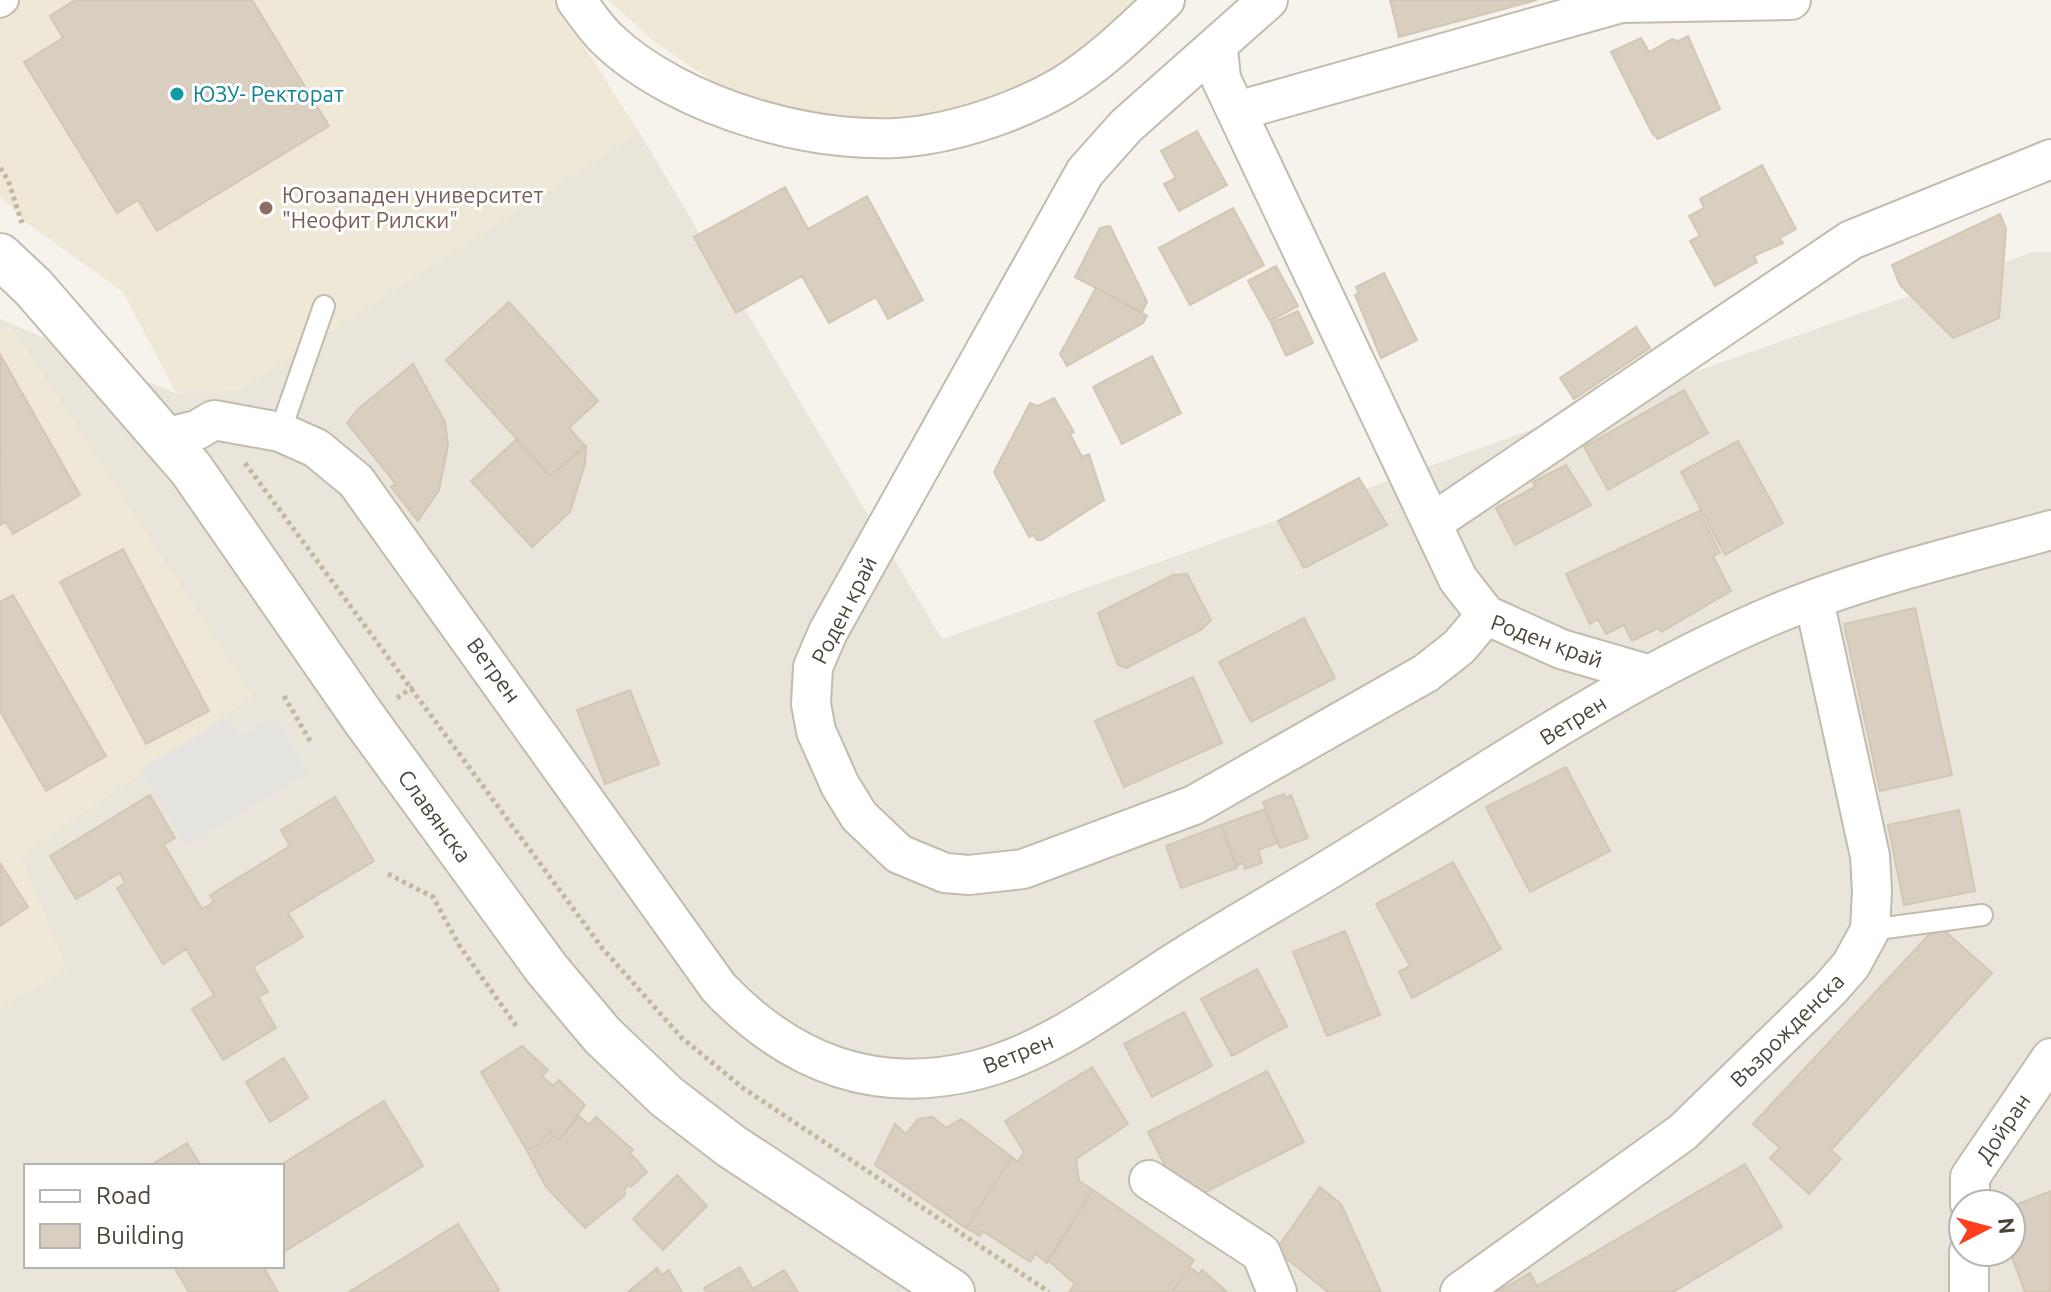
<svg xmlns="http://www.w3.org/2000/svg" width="2051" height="1292" font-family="Ubuntu,sans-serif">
  <rect width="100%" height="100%" fill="#f6f3ec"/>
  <path fill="#eae5da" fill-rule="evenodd" d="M639,132L942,639L2033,252H2051V1292H0V319L177,394L240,389ZM26,1166H282V1266H26ZM1963,1204H2011V1252H1963Z"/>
  <path fill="#efe8d6" d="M0,0H554L639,132L240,389L177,394L123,292L24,221L0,196Z
    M608,0H1142L1066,63L984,103L933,113L867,119L809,113L755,100L718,85L656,43Z
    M10,324L253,696L21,856L67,970L0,1008V330Z"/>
  <path fill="#e5e3e0" d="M275,717L308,773L185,846L140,769L228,718L239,737Z"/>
  <path fill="#d8cfc1" stroke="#d3c7b4" stroke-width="2" d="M75,0H252L329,126L157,231L138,200L117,213L24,62L63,38L50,16Z
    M1390,0H1537L1399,37Z
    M1688,36L1720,109L1658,139L1652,133L1611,52L1641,38L1649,52L1672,39L1678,41Z
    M1197,131L1227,185L1179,211L1164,184L1176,178L1161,151Z
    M1762,165L1796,229L1780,238L1783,243L1754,256L1757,262L1715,286L1690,241L1700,236L1689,216L1704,208L1700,199Z
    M785,187L808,229L867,196L923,300L888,319L876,297L829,323L802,276L736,313L694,237Z
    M1233,208L1264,265L1190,305L1159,248Z
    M2000,214L2006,229L1999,318L1953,338L1900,285L1892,265Z
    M1110,226L1147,302L1142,312L1075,277L1100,228Z
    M1276,266L1298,306L1270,321L1248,281Z
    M1384,273L1417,340L1381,358L1355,295L1359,293L1356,287Z
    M1096,288L1147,316L1143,323L1067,366L1060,354Z
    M509,302L598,401L569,428L585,446L550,476L446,360Z
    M1298,311L1313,343L1286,356L1271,323Z
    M1636,327L1650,348L1574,399L1560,378Z
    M1,356L80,495L13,534L6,522L0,525Z
    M1152,356L1181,413L1122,444L1093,387Z
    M413,364L445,422L448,445L439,490L418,521L391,487L396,484L347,423L357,410Z
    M1684,390L1708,433L1608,490L1584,447Z
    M1054,398L1074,432L1070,434L1082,457L1089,454L1104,500L1042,540H1037L1033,535L1029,537L994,472L1030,403L1038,406Z
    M516,440L550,476L586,446L585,464L570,512L532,547L471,481Z
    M1738,441L1783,523L1725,555L1681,472Z
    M1566,465L1591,505L1515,545L1496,508L1535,487L1533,482Z
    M1359,478L1387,525L1304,568L1278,521Z
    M1699,511L1720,553L1713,556L1731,591L1661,632L1658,628L1632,641L1624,625L1606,634L1598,619L1590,624L1566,574Z
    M123,549L209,711L146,744L60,582Z
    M1187,574L1211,620L1201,630L1126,668L1118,665L1098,613L1173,575Z
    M13,595L106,756L46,791L0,711V602Z
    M1915,608L1952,775L1880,791L1844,624Z
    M1304,618L1335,678L1251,722L1219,662Z
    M1193,677L1222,743L1124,787L1095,721Z
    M630,690L659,764L605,784L577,710Z
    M1566,767L1610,851L1530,892L1486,807Z
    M1284,794L1286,798L1291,795L1308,838L1280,848L1263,802Z
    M150,795L175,838L164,845L202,909L214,902L210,895L290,846L281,830L335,797L374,861L288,913L303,937L253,967L268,992L258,997L276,1028L223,1060L192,1009L214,995L186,949L163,964L117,888L125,883L120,873L76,899L50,856Z
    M1265,809L1277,843L1258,850L1262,863L1245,869L1243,863L1237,865L1221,825Z
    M1959,810L1975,891L1904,905L1888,825Z
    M1221,825L1237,868L1181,888L1166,846Z
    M1453,862L1501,949L1412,998L1399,972L1410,966L1376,904Z
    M0,863L28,907L0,926Z
    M1938,925L1992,973L1831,1150L1841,1159L1809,1194L1770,1158L1780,1148L1753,1124Z
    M1345,931L1380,1015L1327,1036L1293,952Z
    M1257,969L1287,1026L1232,1056L1201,999Z
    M1184,1012L1212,1066L1152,1097L1124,1044Z
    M522,1046L548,1070L542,1076L553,1086L559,1080L585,1105L559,1140L549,1131L539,1145L526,1149L481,1072Z
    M284,1058L308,1098L270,1122L246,1082Z
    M1092,1067L1128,1124L1076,1159L1079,1181L1093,1190L1047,1263L1036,1254L1030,1262L983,1231L980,1236L966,1228L1012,1157L1018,1162L1024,1152L1005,1121Z
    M1267,1071L1304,1142L1184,1203L1148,1132Z
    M384,1101L423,1166L282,1253L279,1166Z
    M579,1116L589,1125L596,1117L633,1150L630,1153L647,1172L631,1187L628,1185L624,1190L625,1195L585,1228L546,1187L526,1149L539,1145L549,1131L559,1140Z
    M933,1117L946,1128L961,1119L1012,1157L966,1228L875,1165L895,1124L906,1134L918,1119Z
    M187,1143L201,1166H149Z
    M1745,1164L1782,1227L1673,1292H1497L1530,1273L1537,1286Z
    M677,1175L707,1206L663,1250L633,1219Z
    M1320,1187L1341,1204L1381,1292H1328L1276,1250Z
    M1093,1190L1194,1260L1172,1292H1069L1075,1284L1048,1260Z
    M2051,1191V1292H2025L2010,1252L2011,1207Z
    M458,1224L499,1290L496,1292H349Z
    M173,1266H263L278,1292H189Z
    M740,1267L753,1289L784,1270L798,1292H706L704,1288Z
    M1189,1267L1199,1274L1202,1270L1227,1292H1172Z
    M657,1268L662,1275L669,1270L682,1292H628Z"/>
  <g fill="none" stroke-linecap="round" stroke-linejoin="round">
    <defs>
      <path id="service" d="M280,432L324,306
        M1870,930L1982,915"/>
      <path id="pedestrian" d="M0,3L4,0"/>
      <path id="minor" d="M576,0C585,12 595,27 606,38C678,108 826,151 924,135C969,128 1023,109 1062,86C1100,63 1133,30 1165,0
        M1268,0L1126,126L1085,172L828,632L813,667L811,704L816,731L840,785L859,816L899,854L945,873L969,875L1023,869L1194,805L1426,673L1459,647L1486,615L1561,649L1647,674
        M1218,48L1221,79L1458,579L1486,615
        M1237,111L1621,3L1791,0
        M164,438L197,430L214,420L280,432L316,448L356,481L719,988C790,1062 874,1096 977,1070C1052,1051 1115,1000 1180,959C1233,925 1288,895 1341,862C1481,777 1619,680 1771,616C1860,578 1958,556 2051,530
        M1432,523L1851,240L2051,159
        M1149,1180L1261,1253L1277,1292
        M1970,1204V1177L2051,1058
        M1460,1292L1683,1132L1830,989L1851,965L1870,930L1872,891L1870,856L1814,600
        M1969,1292V1252"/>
      <path id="tertiary" d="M0,256L33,287L191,469L363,717L546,968L602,1035L667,1097L731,1146L952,1292"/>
    </defs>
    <use href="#service" stroke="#c2bbae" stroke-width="24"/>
    <use href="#pedestrian" stroke="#c2bbae" stroke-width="32"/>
    <use href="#minor" stroke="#c2bbae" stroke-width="42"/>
    <use href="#tertiary" stroke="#c2bbae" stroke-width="48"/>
    <path stroke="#c4b79f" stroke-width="5" stroke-dasharray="4 4" stroke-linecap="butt" d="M0,168L8,180L22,223
      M245,463L603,949L682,1038L743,1088L1049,1292
      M284,696L310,741
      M397,698L413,687
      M388,874L433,897L459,945L517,1027"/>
    <use href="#service" stroke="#fff" stroke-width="20"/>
    <use href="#pedestrian" stroke="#fff" stroke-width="28"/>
    <use href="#minor" stroke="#fff" stroke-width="38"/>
    <use href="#tertiary" stroke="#fff" stroke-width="44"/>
  </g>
  <circle fill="#0f9aa8" stroke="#fff" stroke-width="3" cx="177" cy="94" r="8"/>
  <circle fill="#8d6e63" stroke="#fff" stroke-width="3" cx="266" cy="208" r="8"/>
  <g text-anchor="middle" stroke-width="6" stroke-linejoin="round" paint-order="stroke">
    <g font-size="22" fill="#0d838f" stroke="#fff" text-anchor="start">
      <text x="193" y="102">ЮЗУ- Ректорат</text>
    </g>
    <g font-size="22" fill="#785e54" stroke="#fff" text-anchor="start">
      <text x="282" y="203">Югозападен университет<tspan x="282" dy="25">"Неофит Рилски"</tspan></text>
    </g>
    <g font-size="22" fill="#4b4439" stroke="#fff">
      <text transform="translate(844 610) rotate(-63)" y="8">Роден край</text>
      <text transform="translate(1547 641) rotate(20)" y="8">Роден край</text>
      <text transform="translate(494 670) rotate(54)" y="8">Ветрен</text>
      <text transform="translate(1573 720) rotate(-32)" y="8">Ветрен</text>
      <text transform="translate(435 816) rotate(54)" y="8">Славянска</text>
      <text transform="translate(1787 1030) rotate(-45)" y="8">Възрожденска</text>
      <text transform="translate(1018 1053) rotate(-22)" y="8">Ветрен</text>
      <text transform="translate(2003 1128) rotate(-56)" y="8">Дойран</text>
    </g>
  </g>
  <rect x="24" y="1164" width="260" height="104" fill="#ffffff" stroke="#b7b4b0" stroke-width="2"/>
  <rect x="40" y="1190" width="40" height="12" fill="#ffffff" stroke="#b7b4b0" stroke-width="2"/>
  <text x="96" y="1204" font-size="24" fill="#4b4439">Road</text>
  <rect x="40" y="1224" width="40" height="24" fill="#d8cfc1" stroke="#b7b4b0" stroke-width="2"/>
  <text x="96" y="1244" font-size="24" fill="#4b4439">Building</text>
  <g transform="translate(1987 1228) rotate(84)"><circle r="38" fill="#ffffff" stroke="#b7b4b0" stroke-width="2"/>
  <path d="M0-6L14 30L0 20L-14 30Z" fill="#fc3f1d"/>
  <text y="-12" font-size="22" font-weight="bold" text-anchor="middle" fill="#4b4439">N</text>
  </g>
</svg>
